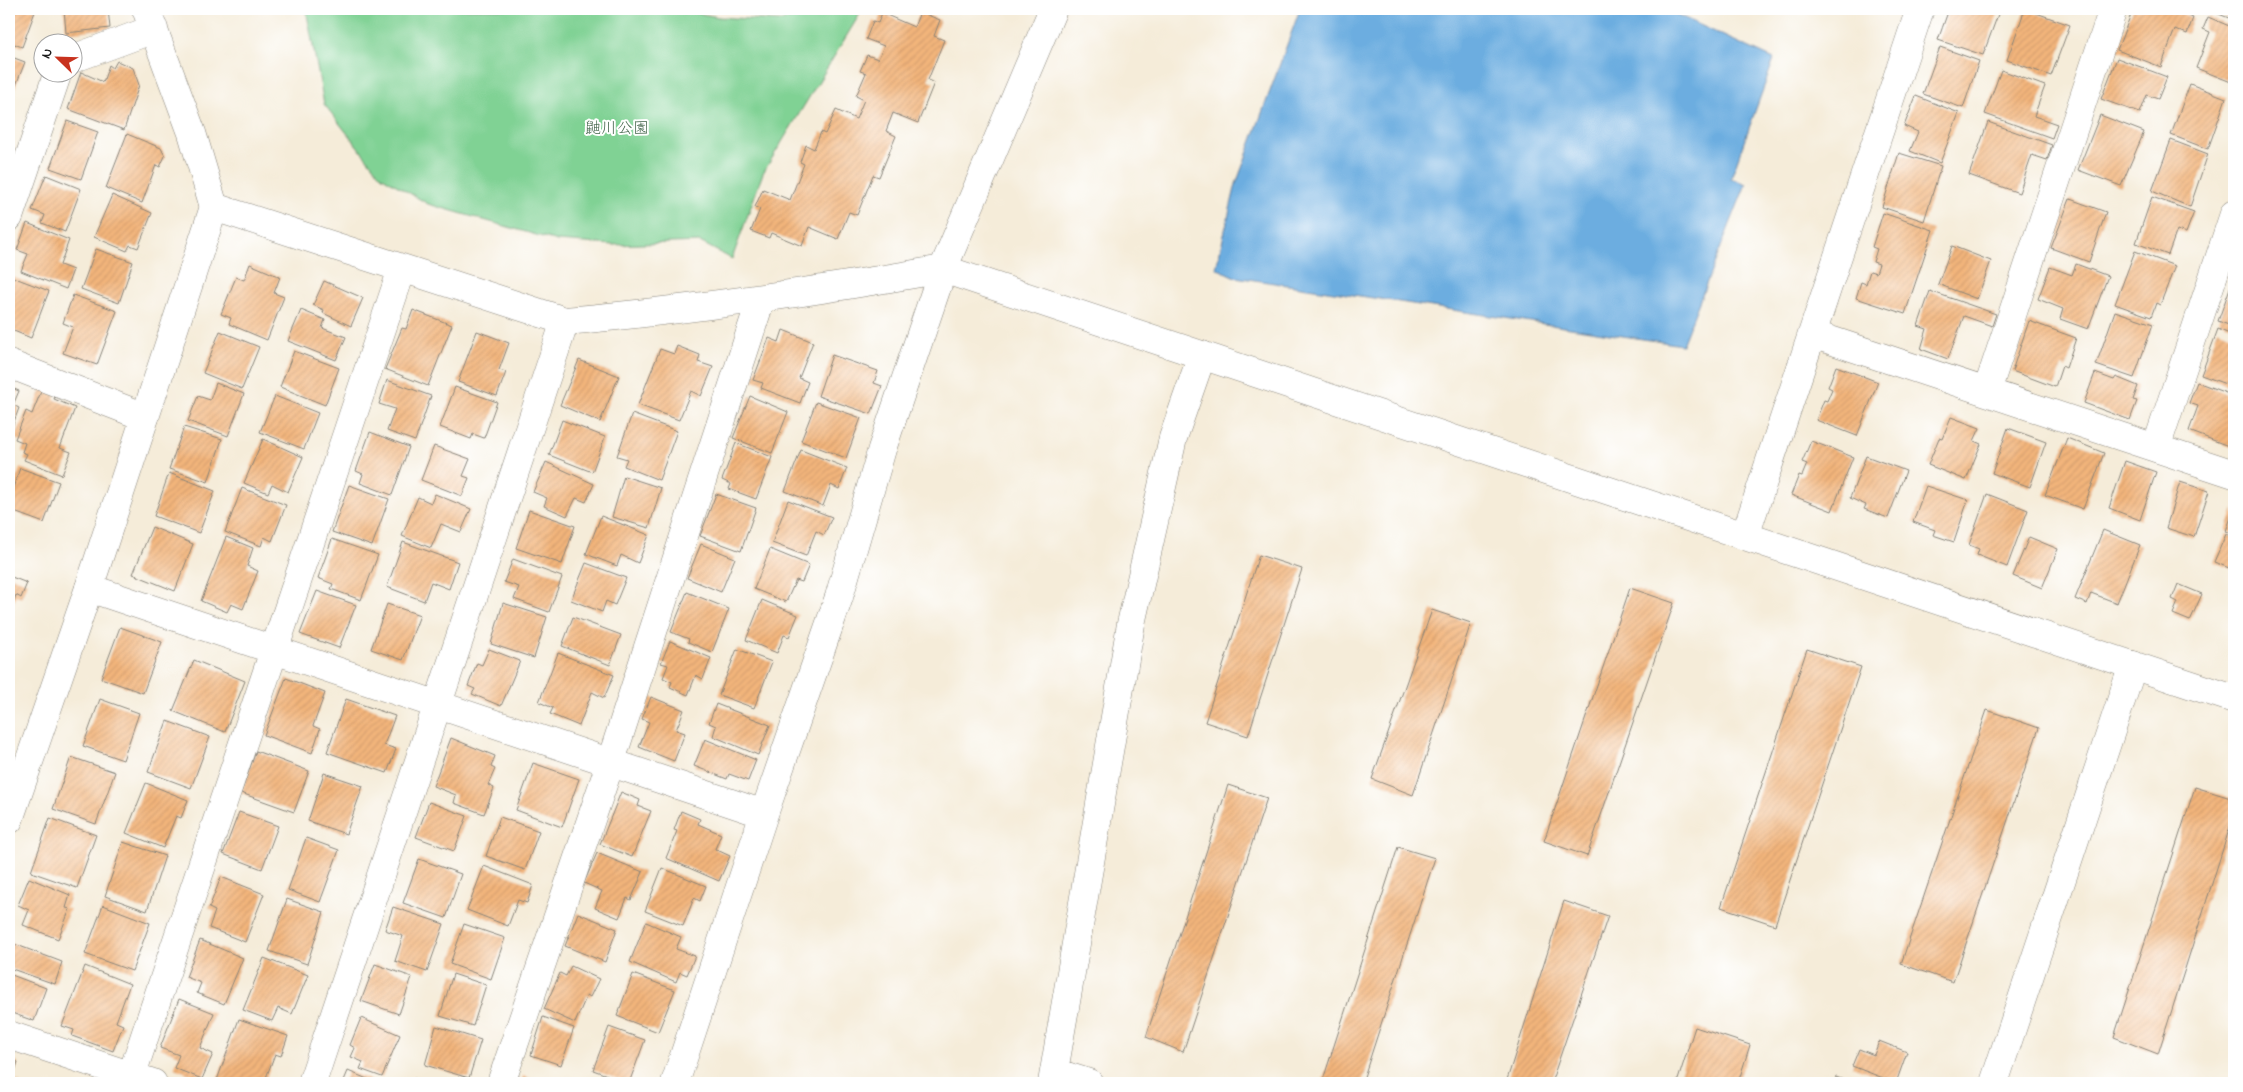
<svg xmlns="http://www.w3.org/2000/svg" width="2243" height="1092" font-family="'Indie Flower','Klee One',sans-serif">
  <defs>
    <pattern id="building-hatch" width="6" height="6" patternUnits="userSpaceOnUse" patternTransform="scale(1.25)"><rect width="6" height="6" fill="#f3b57c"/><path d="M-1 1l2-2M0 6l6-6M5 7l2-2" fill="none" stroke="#d09b6b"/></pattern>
  </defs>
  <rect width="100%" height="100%" fill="#fff"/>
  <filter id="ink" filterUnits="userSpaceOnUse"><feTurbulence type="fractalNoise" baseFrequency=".02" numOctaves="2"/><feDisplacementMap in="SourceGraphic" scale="10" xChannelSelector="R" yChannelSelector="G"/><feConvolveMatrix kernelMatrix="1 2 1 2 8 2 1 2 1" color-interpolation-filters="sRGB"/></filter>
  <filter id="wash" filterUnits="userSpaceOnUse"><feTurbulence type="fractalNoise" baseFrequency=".0096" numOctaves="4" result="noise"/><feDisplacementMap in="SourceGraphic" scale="20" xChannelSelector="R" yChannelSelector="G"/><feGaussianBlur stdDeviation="1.12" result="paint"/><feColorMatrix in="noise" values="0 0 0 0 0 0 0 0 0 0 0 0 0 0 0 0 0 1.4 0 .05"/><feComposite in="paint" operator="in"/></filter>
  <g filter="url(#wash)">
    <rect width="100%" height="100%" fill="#f5ecd9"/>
    <path fill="#80d294" stroke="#4e7758" d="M306,9H675L719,17L781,21L822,9H863L763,173L732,259L700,242L613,245L557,241L428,204L381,176L324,104Z"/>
    <path fill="#6cade0" stroke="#44647e" d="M1300,9H1665L1774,59L1731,178L1746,184L1682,345L1235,277L1216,268L1236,184Z"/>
    <g id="blocks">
      <path fill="url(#building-hatch)" d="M9,9H36L22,47L9,42Z
        M64,9H108L110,28L66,33Z
        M1949,9H2000L1983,55L1938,40Z
        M2025,9L2070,25L2051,76L2007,60Z
        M2133,9H2170L2193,18L2187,34L2175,29L2161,67L2117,50Z
        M2206,9H2234V20Z
        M920,12L940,20L934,36L944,40L928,80L934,83L918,123L893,113L886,131L896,136L879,177L873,175L857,215L849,212L838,239L809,227L802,246L771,233L769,238L751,231L760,209L755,207L763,189L790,200L804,164L800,162L806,145L814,149L821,132L825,134L836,110L856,119L864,100L856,96L866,73L860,71L867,55L878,59L884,46L866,39L873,21L878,23L882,13L914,27Z
        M2208,17L2234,28V75L2231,82L2196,68L2210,32L2203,29Z
        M1940,47L1979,61L1963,108L1923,94Z
        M9,56L25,62L9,103Z
        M2117,58L2167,77L2158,99L2147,95L2140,113L2101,99Z
        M117,61L133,68L139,85L124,130L68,109L81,72L103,82L109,65L113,68Z
        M2001,70L2045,86L2034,116L2057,124L2052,138L1985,114Z
        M2190,84L2226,98L2208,149L2171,135Z
        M1916,96L1959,113L1940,163L1910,151L1918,132L1904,126Z
        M2100,115L2144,132L2121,186L2078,170Z
        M67,121L98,132L81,179L50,168Z
        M1988,122L2052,145L2047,160L2032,155L2019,193L1969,175Z
        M127,134L161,148L165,156L160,167L156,165L142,203L106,188Z
        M2171,140L2208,154L2190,207L2152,191Z
        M1899,153L1941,166L1924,221L1882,207Z
        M46,175L81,189L65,232L42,223L45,215L32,210Z
        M112,195L152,213L138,248L130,245L127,251L94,237Z
        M2152,197L2194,212L2186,233L2177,230L2168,255L2136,243Z
        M2070,199L2106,212L2089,262L2051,248Z
        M1883,213L1933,230L1905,314L1856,298L1861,282L1866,284L1870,271L1876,273L1879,264L1873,262L1877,249L1872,247Z
        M27,223L69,240L60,265L73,270L66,289L21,271L28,254L17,250Z
        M1952,246L1991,261L1977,299L1938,284Z
        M96,249L133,262L119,303L81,289Z
        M2135,251L2175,266L2160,305L2156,303L2151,317L2115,304Z
        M250,264L280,277L274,293L284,297L267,340L229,324L231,318L221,314L236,277L244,280Z
        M2076,264L2108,276L2088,329L2060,319L2063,309L2038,299L2050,267L2072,275Z
        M10,276L49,291L31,338L9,329Z
        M2234,277V327L2218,321Z
        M324,281L363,298L351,326L323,313L324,310L313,305Z
        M1930,291L1996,314L1992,326L1964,316L1948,359L1921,349L1927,329L1918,326Z
        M73,295L117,311L97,365L63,353L73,327L63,323Z
        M301,310L325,320L322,328L346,337L336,360L288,341Z
        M413,310L452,325L428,386L385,369L402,328L406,329Z
        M2115,311L2153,324L2134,378L2096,365Z
        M2029,321L2076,338L2066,368L2062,366L2055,387L2012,371Z
        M2218,329L2234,336V387L2201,375Z
        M783,330L813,342L799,378L808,382L800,403L761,388L763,383L753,380L769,338L779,342Z
        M220,331L259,347L242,389L203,373Z
        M477,331L509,343L499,370L506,372L497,396L458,382Z
        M677,346L700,355L698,362L713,367L701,396L691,391L679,420L638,405L660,349L674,354Z
        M294,351L339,368L325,405L280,387Z
        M832,355L878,371L874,383L882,386L871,414L818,396Z
        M579,360L619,376L600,422L560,405Z
        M1836,366L1878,382L1857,436L1816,420L1824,400L1827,401L1832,389L1828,387Z
        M2095,373L2114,380L2116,377L2138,386L2133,400L2137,401L2130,420L2084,403Z
        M387,380L431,396L415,441L387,431L395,409L379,404Z
        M2197,382L2234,396V439L2231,447L2189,431L2198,406L2189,403Z
        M216,383L244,394L228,436L188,421L198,396L210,400Z
        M9,387L19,391L13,405L19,408L12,427L9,425Z
        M455,387L497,402L484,438L473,434L471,439L440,427Z
        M42,389L56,394L54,399L75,408L60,448L71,452L62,475L24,460L27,454L22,452L25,443L15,439L26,411L32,414Z
        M275,396L318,413L304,449L260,432Z
        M750,396L788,412L772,453L733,438Z
        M816,402L861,418L846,458L801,441Z
        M632,414L677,431L659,480L624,466L627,459L617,456Z
        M1951,417L1980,428L1974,441L1981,444L1966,480L1928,465L1939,438L1942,439Z
        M562,420L605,437L592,472L549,455Z
        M184,427L222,439L208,482L169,469Z
        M2008,428L2046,442L2030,487L1992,473Z
        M370,432L409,447L392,495L360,483L363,474L356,471Z
        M2067,438L2104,453L2083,509L2045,495Z
        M263,439L303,457L288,492L272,484L268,493L244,483Z
        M1811,441L1853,457L1832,511L1791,495L1799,475L1802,476L1807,464L1802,462Z
        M736,443L772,457L756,499L729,489L731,484L722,480Z
        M434,446L470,459L463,476L469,478L462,496L421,480Z
        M801,450L847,468L839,489L831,485L823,506L785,491Z
        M1866,456L1906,471L1888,518L1864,509L1866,505L1850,498Z
        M2125,461L2156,472L2140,520L2109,508Z
        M546,462L594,484L586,502L576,498L567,516L544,506L547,498L533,492Z
        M20,468L59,482L44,523L9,510V499Z
        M169,473L215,491L199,533L154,516Z
        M624,476L661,488L649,528L612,517Z
        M2180,482L2209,491L2194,537L2166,528Z
        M349,485L389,499L372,546L332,532Z
        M1926,486L1968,500L1954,542L1933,535L1935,530L1913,522Z
        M242,488L286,505L272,541L264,537L261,546L225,532Z
        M435,494L471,509L461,532L441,524L431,548L402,536L418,497L431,503Z
        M716,494L756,508L741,551L700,536Z
        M1987,494L2028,510L2007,567L1977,555L1979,549L1969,545Z
        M788,500L832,517L824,535L816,531L806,556L772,543Z
        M2234,509V534L2226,531Z
        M529,510L575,526L562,564L516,548Z
        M601,516L649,535L638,563L621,555L617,566L586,554Z
        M152,527L193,544L175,591L133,574Z
        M2103,530L2140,545L2117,603L2091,593L2087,604L2075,599Z
        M2226,534L2234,537V570L2214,562Z
        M226,537L253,548L247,566L258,571L243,609L231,604L227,612L201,601Z
        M2029,537L2058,549L2042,588L2013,576Z
        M332,539L378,555L361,600L331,589L333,584L318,578Z
        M403,542L458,562L449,589L431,582L424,601L387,587Z
        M701,544L735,558L721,592L687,578Z
        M770,549L809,565L802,582L796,580L786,602L754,589Z
        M1259,555L1302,569L1248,736L1205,722Z
        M513,559L562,577L549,612L514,599L519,587L504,582Z
        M586,563L626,578L615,605L606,601L602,612L571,600Z
        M9,576L27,583L21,598L16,595L11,608L9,607Z
        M2178,584L2202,594L2190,621L2173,614L2178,602L2172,599Z
        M1630,588L1674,603L1587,856L1544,841Z
        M317,591L356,605L339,648L300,634Z
        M687,592L729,609L712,652L688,642L689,639L671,632Z
        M762,600L798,615L789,637L784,635L777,653L746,640Z
        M503,603L547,617L534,658L491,644Z
        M387,604L420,615L403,660L371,649Z
        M1432,610L1471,623L1413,795L1372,779Z
        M573,617L621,635L610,665L562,646Z
        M120,627L162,642L143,693L101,678Z
        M670,641L711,658L703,679L696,675L688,695L670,687L672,682L663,678L668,665L661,663Z
        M489,649L520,661L501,706L472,694L475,689L468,686L477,663L482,665Z
        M737,649L772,662L754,708L719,695Z
        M1807,649L1861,667L1775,925L1721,907Z
        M558,653L614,675L604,698L592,692L579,726L550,714L553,708L539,702Z
        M194,660L245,681L225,732L173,711Z
        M286,678L325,693L313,726L320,729L312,753L264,735Z
        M651,697L684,710L676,730L685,733L674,761L639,747L649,722L642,719Z
        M100,699L139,713L123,760L83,746Z
        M346,699L395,716L384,745L396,749L387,773L327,752Z
        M716,704L770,725L758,755L713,736L716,726L709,723Z
        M1987,710L2039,728L1953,982L1901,964Z
        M167,721L210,737L191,788L148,772Z
        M451,738L495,756L491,767L495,769L488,785L494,788L484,814L454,803L456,795L433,786Z
        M705,739L756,760L748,781L729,774L727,779L694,766Z
        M256,751L309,771L294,812L241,793Z
        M71,757L115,772L96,824L53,809Z
        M533,763L579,779L562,827L516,810Z
        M324,773L363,786L346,834L308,821Z
        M146,783L188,800L181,818L176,816L163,848L126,833Z
        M1228,785L1267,798L1183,1052L1146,1037Z
        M2195,787L2234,799V814L2158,1054L2114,1037Z
        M621,792L640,800L638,806L651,811L632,857L600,844Z
        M429,802L467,816L454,851L416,837Z
        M681,811L700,819L698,824L721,834L715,849L730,856L719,881L666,858L677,831L674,830Z
        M239,812L278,826L262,869L223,854Z
        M500,817L539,831L525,870L486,856Z
        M50,818L96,835L77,888L31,872Z
        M306,838L339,850L320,902L288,890Z
        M123,842L165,856L147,911L105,896Z
        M1398,847L1435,858L1362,1083H1322Z
        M597,853L643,872L631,900L627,898L619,918L595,908L602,891L584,883Z
        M419,859L461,874L446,918L403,903Z
        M484,866L533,885L527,903L518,900L508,926L467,910Z
        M662,868L706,886L700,901L694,898L683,926L645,911Z
        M221,877L264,894L245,942L209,928L215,911L209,908Z
        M29,878L70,895L66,908L70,909L58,939L23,925L29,910L18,905Z
        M287,899L324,912L307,964L269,951Z
        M1564,901L1608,916L1551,1083H1506Z
        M103,905L150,923L132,971L85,954Z
        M393,907L444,924L427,972L395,961L403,936L385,930Z
        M578,913L617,929L605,962L565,946Z
        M646,922L681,937L676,949L695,956L687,975L680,972L676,982L630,962Z
        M464,924L505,938L491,979L450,964Z
        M200,940L243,958L224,1004L197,993L201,983L186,977Z
        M9,942L62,962L55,984L9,968Z
        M264,958L308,975L292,1014L278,1008L272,1021L243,1010Z
        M375,964L412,977L399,1014L361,1001Z
        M85,966L130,984L116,1022L123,1025L113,1051L72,1036L74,1030L62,1026Z
        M571,966L599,979L590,997L587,995L575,1023L544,1009L560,973L566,976Z
        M9,974L46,988L34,1021L9,1012Z
        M453,974L486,985L473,1026L440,1016Z
        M633,974L675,990L658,1032L617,1016Z
        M179,999L214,1013L200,1048L213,1054L202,1079L174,1068L179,1055L160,1048Z
        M543,1017L574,1028L561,1065L531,1055Z
        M361,1018L400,1035L382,1077L360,1069L363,1062L351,1057L355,1048L350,1045Z
        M239,1019L288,1036L281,1056L275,1054L264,1083H216Z
        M436,1026L481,1040L469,1078L425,1065Z
        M609,1027L645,1040L629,1083L593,1070Z
        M1695,1027L1750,1045L1738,1083H1677Z
        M1879,1041L1907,1052L1896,1083L1852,1066L1859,1049L1874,1055Z
        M9,1058L18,1062L12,1080L21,1083H9Z
        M348,1071L377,1083H343Z
        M523,1076L544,1083H521Z
        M1836,1077L1852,1083H1834Z
        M414,1078L428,1083H412Z"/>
    </g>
  </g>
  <g filter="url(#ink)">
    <use href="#blocks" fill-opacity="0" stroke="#88847a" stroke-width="1"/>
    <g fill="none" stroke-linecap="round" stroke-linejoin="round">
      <defs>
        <path id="minor" d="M146,9L192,133L214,207
          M72,59L154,29
          M9,217L58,72
          M1812,334L2234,474
          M9,364L145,417
          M1987,391L2113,9
          M2156,448L2234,214
          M1745,536L1920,9
          M89,588L764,814
          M9,1035L153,1083
          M1054,1072L1089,1083
          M129,1083L402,269
          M312,1083L565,321
          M501,1083L610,764L761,299
          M675,1083L764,814L839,597L882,449L943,269
          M1052,1083L1131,624L1173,438L1202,355
          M1994,1083L2133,665"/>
        <path id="tertiary" d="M943,269L1053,9
          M9,820L89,588L214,207L565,321C692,310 818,291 943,269L2234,699"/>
      </defs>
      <use href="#minor" stroke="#88847a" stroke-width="29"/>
      <use href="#tertiary" stroke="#88847a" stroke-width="29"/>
      <use href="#minor" stroke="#fff" stroke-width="28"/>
      <use href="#tertiary" stroke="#fff" stroke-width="28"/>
    </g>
  </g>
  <g text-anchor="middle" stroke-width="4" stroke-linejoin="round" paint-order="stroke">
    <g font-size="16" fill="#44654c" stroke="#fff">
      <text x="617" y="133">鼬川公園</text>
    </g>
  </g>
  <rect width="2243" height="1092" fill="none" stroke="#fff" stroke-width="30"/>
  <g transform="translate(58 58) rotate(293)"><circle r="24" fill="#ffffff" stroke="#a4a4a4"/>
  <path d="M0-4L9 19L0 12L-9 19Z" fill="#c8321e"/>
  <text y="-8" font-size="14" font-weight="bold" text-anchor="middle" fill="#1c1c1c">N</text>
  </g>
</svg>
